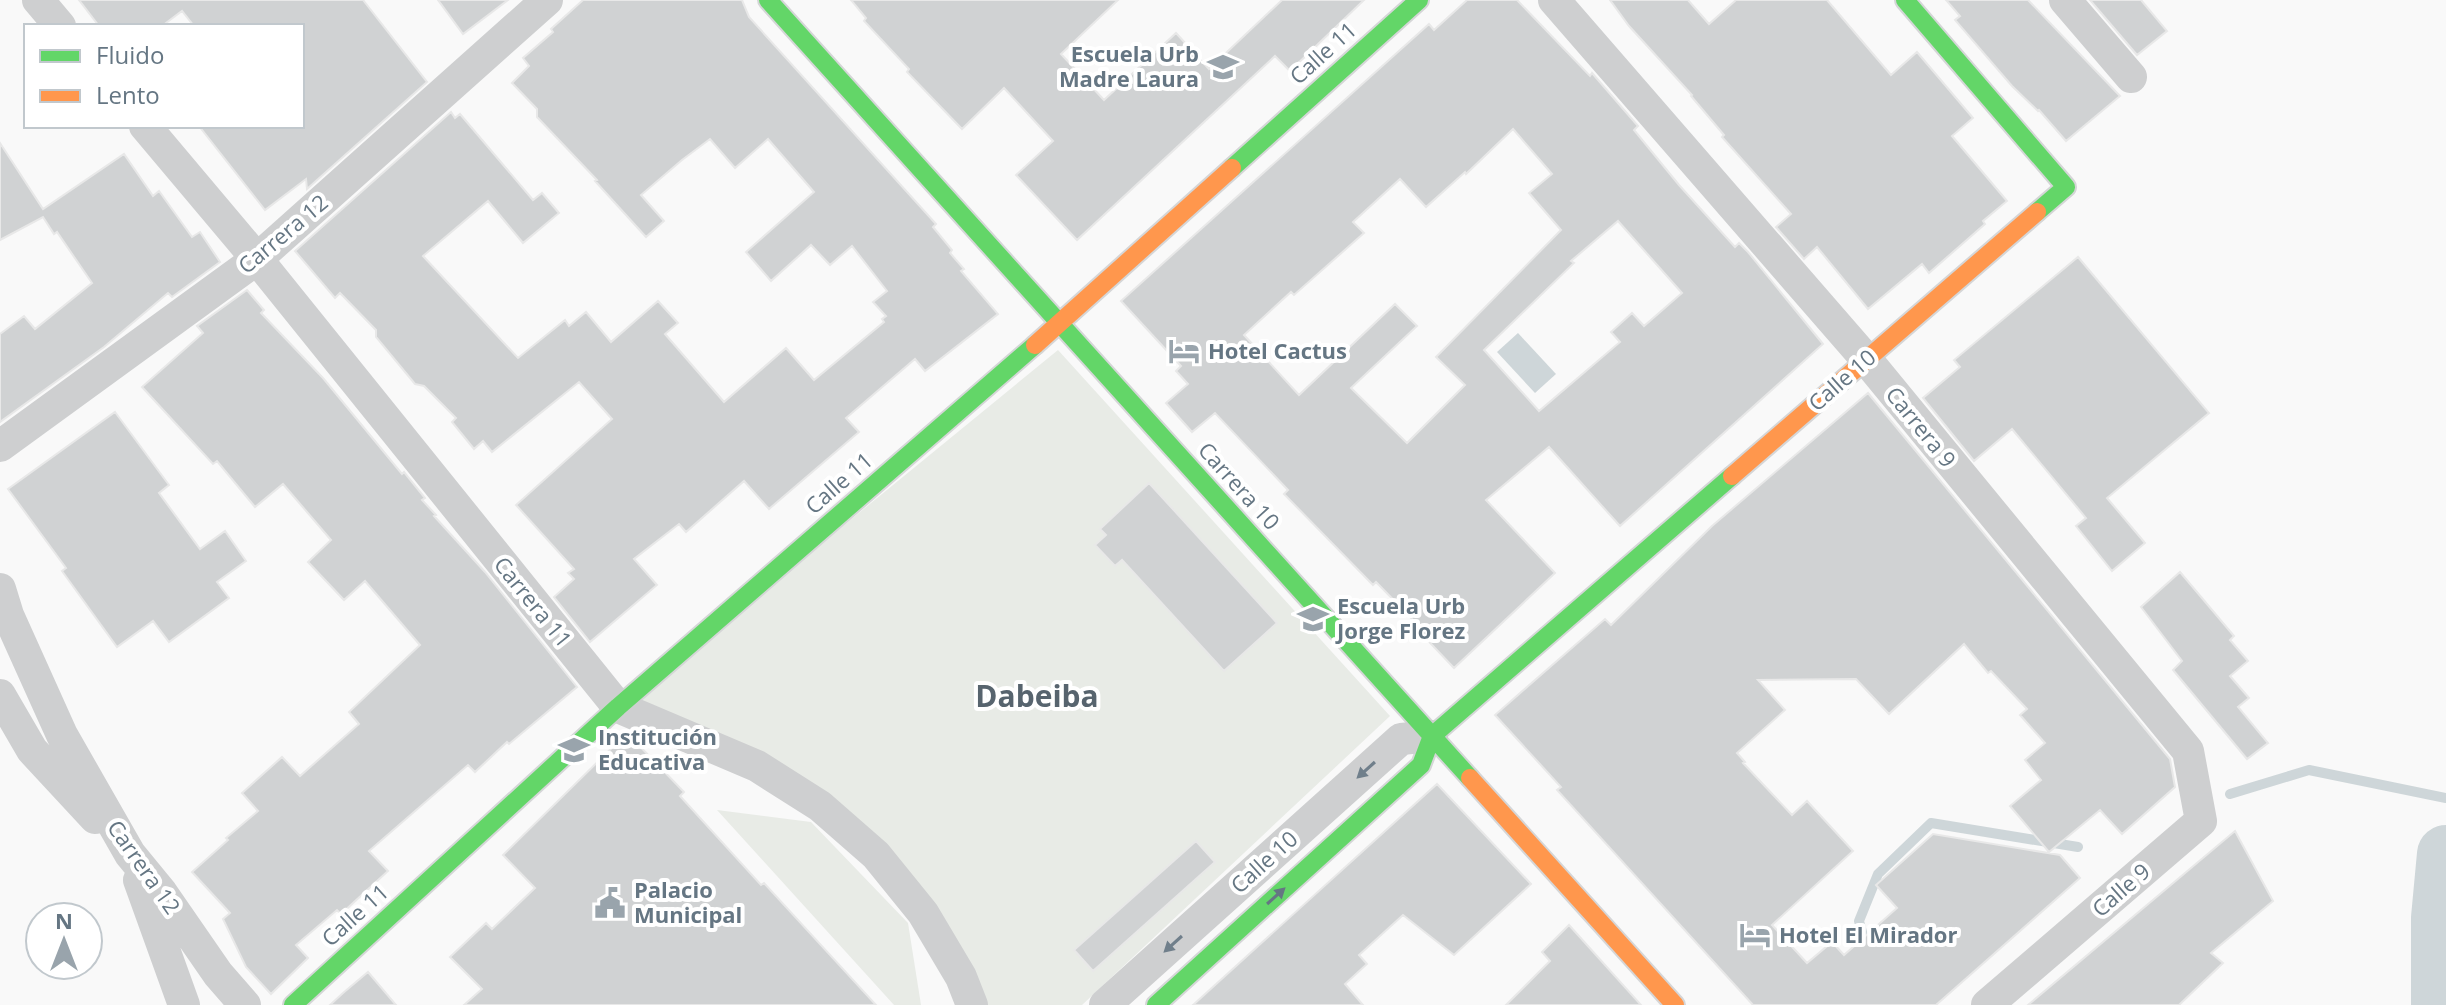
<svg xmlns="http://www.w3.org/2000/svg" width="2446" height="1005" font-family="'Open Sans',sans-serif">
  <rect width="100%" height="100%" fill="#f9f9f9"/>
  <path fill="#e8ebe6" d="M1058,350L1390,716L1082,1005H974L865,825L629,701Z
    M717,810L811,822L908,923L921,1005H894Z"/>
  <path fill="#ced6d9" d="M1518,333L1556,374L1535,393L1497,352Z"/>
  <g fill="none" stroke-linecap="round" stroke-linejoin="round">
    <path stroke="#ced6d9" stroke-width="10" d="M2230,794L2309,770L2446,798
      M1867,950L1859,921L1878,874L1931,823L2078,847"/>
    <path stroke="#ced6d9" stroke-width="58" d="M2440,1005V918L2446,854"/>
  </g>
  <path fill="#d0d2d3" stroke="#e8e8e8" stroke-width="2" fill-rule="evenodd" d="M79,0H363L427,82L307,189L306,179L265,210L199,126H302V26H194L182,11L162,26H99Z
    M438,0H508L463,34Z
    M583,0H742L749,17L936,224L933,227L952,250L950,253L964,269L961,271L998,314L925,371L915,359L846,418L859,432L769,509L744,481L686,532L679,524L634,559L657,585L590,642L554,597L574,579L568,573L574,569L516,505L612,419L579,382L492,452L483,441L474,449L452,422L456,418L424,386L415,384L376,337V330L340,293L335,298L295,251L451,112L455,118L460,114L533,200L542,193L559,213L523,243L488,201L423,256L518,358L565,320L569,326L586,312L611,342L658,301L678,323L665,334L724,402L786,348L814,380L884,322L882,319L886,316L873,302L887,291L852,246L830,265L811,245L771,281L746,252L814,192L768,139L735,168L710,139L682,160L641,195L664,221L646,237L595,181L597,180L537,117V109L512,83L529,66L523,58L553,32L551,29Z
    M851,0H1118L1061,54L1104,100L1176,33L1209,69L1282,0H1364L1290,71L1275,56L1077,240L1016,175L1053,141L1004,88L962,129L907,72L909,69L864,21L866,18Z
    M1467,0H1517L1590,76L1592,73L1638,126L1634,130L1679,185L1735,247L1739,243L1748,252L1823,344L1620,526L1549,447L1486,500L1555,573L1454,668L1414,626L1417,624L1376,582L1373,585L1284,494L1288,490L1215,413L1192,432L1166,403L1188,384L1176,371L1181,366L1121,301L1429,24L1434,30ZM1513,129L1552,174L1529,193L1561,230L1436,357L1465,385L1407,443L1351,388L1417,326L1395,304L1299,395L1244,335L1291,292L1294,295L1364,233L1353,222L1400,179L1426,207L1465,172L1466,174ZM1618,221L1682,293L1644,326L1632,313L1611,332L1620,342L1539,411L1484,350L1574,263L1571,261Z
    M1610,0H1688L1709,24L1736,0H1827L1891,75L1917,52L1973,118L1952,136L2007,201L1983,221L1985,224L1929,273L1922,264L1868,309L1817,247L1804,259L1776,227L1791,214L1722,137L1724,135L1691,96L1692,95L1629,26Z
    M1946,0H2028L2120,96L2066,141L2039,110L2038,111L2012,86L1955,20L1960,16Z
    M2090,0H2141L2167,31L2137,55Z
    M0,143L43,209L124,154L153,196L159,191L192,237L200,232L220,262L172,297L168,293L104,347L0,422V334L24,316L35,329L92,283L57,232L54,234L43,217L0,240Z
    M2078,257L2209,413L2107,498L2145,543L2112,571L2076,526L2086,518L2012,429L1974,461L1923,398L1960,367L1954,360Z
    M247,290L264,310L261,313L323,378L402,474L404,472L425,498L422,500L436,515L434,516L485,572L577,687L509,744L507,742L475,772L468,765L369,851L388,871L341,914L337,910L296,945L308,958L271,994L246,967L223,919L230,913L192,872L228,840L226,838L258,811L242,793L282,757L300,776L359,724L349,712L420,645L365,581L344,600L308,562L331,540L283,484L255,507L217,461L213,464L142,387L203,333L197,326Z
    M1868,393L2170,759L2175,787L2122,834L2100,810L2049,852L2010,806L2041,780L2025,760L2045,743L2020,715L2027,709L1991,671L1988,673L1964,644L1889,714L1856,679L1758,680L1785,710L1737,753L1745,762L1743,763L1792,815L1807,801L1853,851L1772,925L1807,963L1832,942L1844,955L1897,908L1876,885L1933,834L2060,855L2080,878L1936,1005H1753L1557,790L1561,787L1495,715L1605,619L1611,625L1712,526Z
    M115,412L169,485L159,493L200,549L225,531L246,561L217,582L229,598L169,642L153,621L117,647L62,571L66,568L8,489Z
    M1149,483L1277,623L1224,671L1122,560L1115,566L1095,545L1106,535L1100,529Z
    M2180,572L2234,636L2230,640L2248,661L2230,676L2249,698L2238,707L2268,743L2247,759L2173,670L2182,661L2141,607Z
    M627,733L684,792L680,796L761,885L764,883L876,1005H464L482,989L450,957L486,923L492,929L535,888L503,855Z
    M1437,784L1531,884L1454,955L1403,915L1359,955L1367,964L1345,984L1363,1005H1193Z
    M2235,831L2273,901L2211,953L2223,963L2179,1005H2028Z
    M1196,841L1215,862L1093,971L1074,950Z
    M1569,925L1641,1005H1506L1550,961L1542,952Z
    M368,972L396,1005H330L343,993Z"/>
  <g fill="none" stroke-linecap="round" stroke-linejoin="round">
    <defs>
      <path id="fast" d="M768,0L1470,778
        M1905,0L2066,187L2037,212
        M1232,168L1419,0
        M293,1005L618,707L1035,345
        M1156,1005L1421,765L1432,736L1732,476"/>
      <path id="slow" d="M1035,345L1232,168
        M1732,476L2037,212
        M1470,778L1675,1005"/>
    </defs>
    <use href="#fast" stroke="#d5d6d7" stroke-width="22"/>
    <use href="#slow" stroke="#d5d6d7" stroke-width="22"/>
    <path stroke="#cecfd0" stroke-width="32" d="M38,0L60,26
      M1554,0L1866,359L2188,751L2201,821L1987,1005
      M2065,0L2131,77
      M145,126L257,259L618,707L757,766L820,806L876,855L923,913L961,977L972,1005
      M0,446L257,259L547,0
      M0,589L8,615L62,735L130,854L162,893L218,974L245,1005
      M0,695L32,750L95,818
      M139,880L184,1005
      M1105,1005L1401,739L1432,736"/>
    <use href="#fast" stroke="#63d668" stroke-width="18"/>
    <use href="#slow" stroke="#ff974d" stroke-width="18"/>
  </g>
  <defs><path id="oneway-solid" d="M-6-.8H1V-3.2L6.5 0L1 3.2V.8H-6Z" transform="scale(2)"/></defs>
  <g fill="#707f8b">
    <use href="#oneway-solid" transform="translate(1366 770) rotate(138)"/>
    <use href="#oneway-solid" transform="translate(1173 944) rotate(138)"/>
  </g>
  <use fill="#657683" href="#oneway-solid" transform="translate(1276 896) rotate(-42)"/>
  <defs>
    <symbol id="school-bare" viewBox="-9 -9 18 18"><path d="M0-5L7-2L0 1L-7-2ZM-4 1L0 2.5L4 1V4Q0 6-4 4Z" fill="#99a4ac" stroke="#fff" stroke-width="2.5" paint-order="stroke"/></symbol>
    <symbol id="hotel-bare" viewBox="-9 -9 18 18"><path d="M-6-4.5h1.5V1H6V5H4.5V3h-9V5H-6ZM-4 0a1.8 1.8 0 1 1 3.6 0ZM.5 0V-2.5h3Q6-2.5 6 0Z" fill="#99a4ac" stroke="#fff" stroke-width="2.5" paint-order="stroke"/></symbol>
    <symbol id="civic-bare" viewBox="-9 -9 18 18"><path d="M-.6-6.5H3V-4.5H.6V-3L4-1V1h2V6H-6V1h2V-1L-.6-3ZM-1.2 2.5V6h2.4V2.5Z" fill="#99a4ac" stroke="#fff" stroke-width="2.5" paint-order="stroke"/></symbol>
  </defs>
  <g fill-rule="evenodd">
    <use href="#school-bare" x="1201" y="45" width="44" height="44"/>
    <use href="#hotel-bare" x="1162" y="329" width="44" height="44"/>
    <use href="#school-bare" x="1291" y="597" width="44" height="44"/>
    <use href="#school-bare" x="552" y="728" width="44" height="44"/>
    <use href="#civic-bare" x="588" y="881" width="44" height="44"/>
    <use href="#hotel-bare" x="1733" y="913" width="44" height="44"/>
  </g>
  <g text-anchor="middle" stroke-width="8" stroke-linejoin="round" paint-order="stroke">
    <g font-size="22" fill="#657683" stroke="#fff">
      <text transform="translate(1323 53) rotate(-42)" y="8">Calle 11</text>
      <text transform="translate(283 234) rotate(-40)" y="8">Carrera 12</text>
      <text transform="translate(1842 380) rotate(-41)" y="8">Calle 10</text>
      <text transform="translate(1921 427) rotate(51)" y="8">Carrera 9</text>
      <text transform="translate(839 483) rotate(-41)" y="8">Calle 11</text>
      <text transform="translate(1239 486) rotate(48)" y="8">Carrera 10</text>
      <text transform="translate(533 602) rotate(51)" y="8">Carrera 11</text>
      <text transform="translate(1264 862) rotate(-42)" y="8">Calle 10</text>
      <text transform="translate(144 867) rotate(55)" y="8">Carrera 12</text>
      <text transform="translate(2121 890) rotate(-41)" y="8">Calle 9</text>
      <text transform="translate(355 915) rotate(-42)" y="8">Calle 11</text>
    </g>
    <g font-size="22" font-weight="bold" fill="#657683" stroke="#fff" text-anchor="start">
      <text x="1199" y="62" text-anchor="end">Escuela Urb<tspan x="1199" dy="25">Madre Laura</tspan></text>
      <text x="1208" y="359">Hotel Cactus</text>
      <text x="1337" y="614">Escuela Urb<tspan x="1337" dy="25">Jorge Florez</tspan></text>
      <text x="598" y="745">Institución<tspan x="598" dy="25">Educativa</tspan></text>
      <text x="634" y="898">Palacio<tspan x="634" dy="25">Municipal</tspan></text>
      <text x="1779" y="943">Hotel El Mirador</text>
    </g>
    <g font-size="30" font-weight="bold" fill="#57646e" stroke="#fff">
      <text x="1037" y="707">Dabeiba</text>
    </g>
  </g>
  <rect x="24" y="24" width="280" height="104" fill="#ffffff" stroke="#c1c8cd" stroke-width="2"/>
  <rect x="40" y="50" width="40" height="12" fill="#63d668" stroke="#c1c8cd" stroke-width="2"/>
  <text x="96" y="64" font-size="24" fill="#657683">Fluido</text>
  <rect x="40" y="90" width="40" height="12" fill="#ff974d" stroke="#c1c8cd" stroke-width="2"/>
  <text x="96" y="104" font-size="24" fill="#657683">Lento</text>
  <g transform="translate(64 941)"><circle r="38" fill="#ffffff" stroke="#c1c8cd" stroke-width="2"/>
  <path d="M0-6L14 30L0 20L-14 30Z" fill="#99a4ac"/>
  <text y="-12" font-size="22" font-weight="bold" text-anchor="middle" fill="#657683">N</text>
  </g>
</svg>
